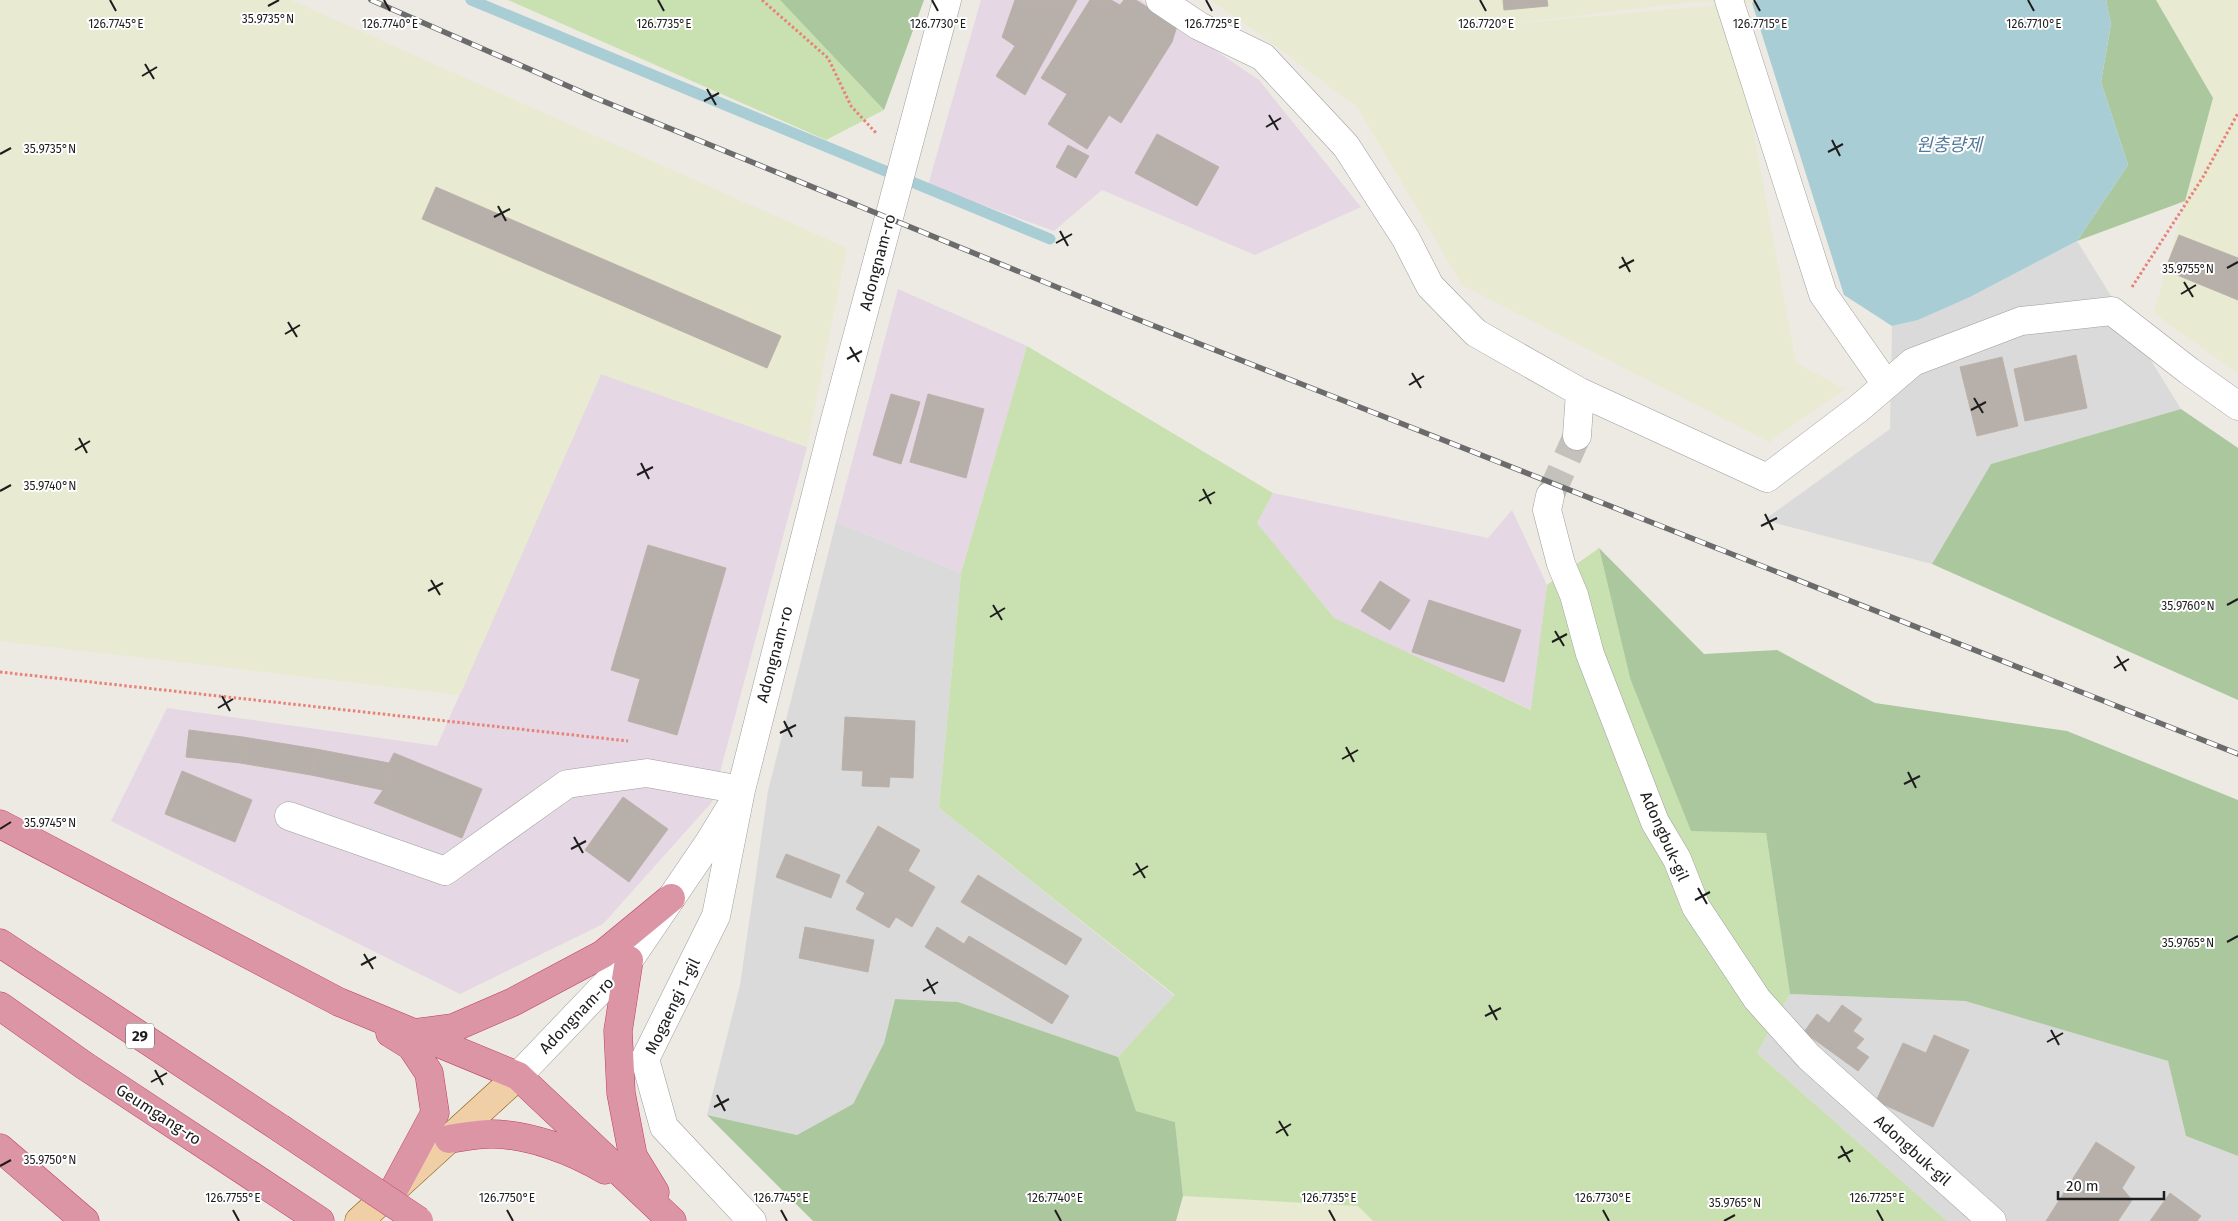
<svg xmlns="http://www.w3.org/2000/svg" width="2238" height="1221" font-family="'Fira Sans','Noto Sans KR',sans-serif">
  <rect width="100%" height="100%" fill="#edeae4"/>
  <path fill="#dbdada" d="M2077,241L2181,409L1991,464L1932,564L1764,520L1890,429L1892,326L1918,320L1970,297Z
    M836,522L961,573L939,808L1175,996L1118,1057L958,1002L895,999L884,1043L853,1104L797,1135L707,1115L740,985L768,791Z
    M1790,994L1965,1001L2168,1061L2186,1136L2238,1156V1221H1947L1757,1053Z"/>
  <path fill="#e5d7e3" d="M981,0H1141L1259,80L1361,207L1255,255L1102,190L1054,231L928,185Z
    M898,289L1027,346L961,573L836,522Z
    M601,374L807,447L712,802L603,924L460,994L111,821L167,708L437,746Z
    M1273,493L1488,538L1512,510L1547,585L1532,710L1333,618L1257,523Z"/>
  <path fill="#e8ead1" d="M0,0H291L847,248L807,447L601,374L460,695L0,641Z
    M1210,0H1757L1752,3L1691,2L1500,25L1730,4L1796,363L1845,389L1769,442L1462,285L1358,108L1262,36Z
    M2156,0H2238V374L2154,313L2213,98Z
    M1183,1196L1358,1206L1372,1221H1176Z"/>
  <path fill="#c9e1b0" d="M508,0H780L884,110L826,140Z
    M1027,346L1273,493L1257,523L1334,618L1531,710L1547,585L1599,548L1630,678L1766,833L1790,994L1757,1053L1947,1221H1373L1358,1206L1183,1196L1175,1122L1136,1111L1118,1057L1175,995L939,808L961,573Z"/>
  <path fill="#abc79e" d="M780,0H924L884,110Z
    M2106,0H2156L2213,98L2185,201L2077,241L2128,165L2101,82L2111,24Z
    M2181,409L2238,448V700L1932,564L1991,464Z
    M1599,548L1704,654L1777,650L1875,703L2067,731L2238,800V1156L2186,1136L2168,1061L1965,1001L1790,994L1766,833L1691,831L1630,678Z
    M895,999L958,1002L1118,1057L1136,1111L1175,1122L1183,1196L1176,1221H813L707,1115L797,1135L853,1104L884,1043Z"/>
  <path fill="#a9cdd5" d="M1757,0H2106L2111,24L2101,82L2128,165L2077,241L1970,297L1918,320L1892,326L1844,295L1752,3Z"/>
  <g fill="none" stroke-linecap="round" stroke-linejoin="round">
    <path stroke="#a9cdd5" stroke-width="11" d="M471,0L1050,239"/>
  </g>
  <path fill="#b6afaa" stroke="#bdb1a8" d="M1015,0H1077L1025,95L996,76L1015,46L1002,37Z
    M1090,0H1111L1120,5L1124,0H1136L1177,26L1172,42L1121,123L1109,115L1087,149L1048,124L1067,94L1041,78Z
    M1503,0H1547L1548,6L1504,10Z
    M1157,134L1219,167L1197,206L1135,173Z
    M1068,145L1089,156L1076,178L1056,167Z
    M436,187L781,336L767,368L422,219Z
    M2179,235L2238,258V300L2165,270Z
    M2076,355L2087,408L2025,421L2014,369Z
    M2002,357L2018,426L1977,436L1960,367Z
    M891,394L920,402L901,464L873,455Z
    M928,394L984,409L966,478L910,462Z
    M648,545L726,568L677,735L628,721L640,679L611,670Z
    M1380,581L1410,600L1390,630L1361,611Z
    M1429,600L1521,630L1504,682L1412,652Z
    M845,717L915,721L913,778L890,777L889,787L862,786L863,771L842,770Z
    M189,730L243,737L240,763L186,757Z
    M243,737L316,749L311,775L240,763Z
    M316,749L389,763L383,790L311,775Z
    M394,753L482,789L462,838L374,803L383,790L389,763Z
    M182,771L252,800L235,842L165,814Z
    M623,797L668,829L629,882L585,850Z
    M878,826L920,850L908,871L935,887L912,927L896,917L889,928L856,909L865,893L846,882Z
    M786,854L840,875L831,898L776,877Z
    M978,875L1082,939L1066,965L961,902Z
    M805,927L874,940L868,972L799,958Z
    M937,927L964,944L969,936L1069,996L1052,1024L925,947Z
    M1842,1005L1862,1019L1853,1031L1864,1039L1856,1048L1869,1057L1858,1071L1804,1032L1817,1014L1829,1023Z
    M1934,1035L1969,1050L1933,1127L1876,1101L1903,1043L1926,1053Z
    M2096,1142L2135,1167L2122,1188L2132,1200L2118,1221H2046Z
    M2170,1193L2201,1216L2197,1221H2150Z"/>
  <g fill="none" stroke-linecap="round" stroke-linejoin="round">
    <path stroke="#c3c1bc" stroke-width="28" stroke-dasharray="28 14" stroke-linecap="butt" d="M1550,496L1577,436"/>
    <defs>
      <path id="minor" d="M1160,0L1199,26L1263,57L1346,146L1406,239L1430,286L1476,333L1580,392L1577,436
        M1729,0L1823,294L1886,384
        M1580,392L1767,478L1858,409L1913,362L2021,321L2112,311L2189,371L2238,406
        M1550,496L1547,510L1561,564L1574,595L1590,654L1655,822L1677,859L1696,907L1757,999L1809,1057L1992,1221
        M289,816L445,871L567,784L647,773L741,790L716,916L645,1059L664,1127L752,1221
        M518,1076L629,960L708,844L741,790L832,431L947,0"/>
      <path id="major" d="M359,1221L518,1076"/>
      <path id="highway" d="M0,824L339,1002L518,1076L672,1221
        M0,943L280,1128
        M629,960L618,1031L621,1093L633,1156L655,1192
        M0,1006L85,1066L320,1221
        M390,1033L411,1046L429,1073L435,1113L392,1193
        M415,1033L453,1028L513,1002L603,954L671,898
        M449,1139C463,1137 477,1134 491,1134C529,1134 574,1151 605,1170
        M0,1148L85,1221"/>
    </defs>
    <use href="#minor" stroke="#9e9e9e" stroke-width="29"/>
    <use href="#major" stroke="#845b12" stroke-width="29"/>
    <use href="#highway" stroke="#c3396c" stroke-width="29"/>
    <path stroke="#e88279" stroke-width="3" stroke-dasharray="2.5 2.5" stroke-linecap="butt" d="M762,0L828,58L851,106L877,134
      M2132,287L2203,177L2238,113
      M0,672L628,741"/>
    <use href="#minor" stroke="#fff" stroke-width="28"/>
    <use href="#major" stroke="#f0cea6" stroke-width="28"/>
    <use href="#highway" stroke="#db95a4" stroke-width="28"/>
    <defs>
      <path id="rail" d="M371,0L593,97L1081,297L2238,754"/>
    </defs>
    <use href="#rail" stroke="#6b6b6b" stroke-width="5.5"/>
    <use href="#rail" stroke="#fff" stroke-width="4" stroke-dasharray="11" stroke-linecap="butt"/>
    <defs>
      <path id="highway-bridge" d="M280,1128L419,1221"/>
    </defs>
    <use href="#highway-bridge" stroke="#c3396c" stroke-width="29" stroke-linecap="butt"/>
    <use href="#highway-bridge" stroke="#db95a4" stroke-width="28"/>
  </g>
  <path fill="none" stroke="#1d1d1d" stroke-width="2" d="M110,0L116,11M384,0L390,11M658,0L664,11M932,0L938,11M1206,0L1212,11M1480,0L1486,11M1754,0L1760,11M2028,0L2034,11M268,6L279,0M145,64L154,79M142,76L157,67M707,89L716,105M704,101L719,93M1269,115L1278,130M1266,127L1281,118M1832,140L1840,156M1828,152L1843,144M0,154L11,148M498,206L506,221M494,217L510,209M1060,231L1068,246M1056,243L1072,234M1622,257L1630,272M1619,268L1634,260M2227,268L2238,262M2184,282L2193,297M2181,294L2196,285M288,322L297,337M285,334L300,325M850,347L859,362M847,359L862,351M1412,373L1421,388M1409,385L1424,376M1974,398L1983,413M1971,410L1986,402M79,438L87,453M75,450L90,441M641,463L649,479M637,475L653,467M1203,489L1211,504M0,491L11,485M1199,501L1215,492M1765,514L1773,530M1761,526L1777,518M431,580L440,595M428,591L443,583M993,605L1002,620M2227,605L2238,599M990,617L1005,608M1555,631L1564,646M1552,642L1567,634M2117,656L2126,671M2114,668L2129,659M222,696L230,711M218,708L233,699M784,721L792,737M780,733L796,725M1346,747L1354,762M1342,759L1358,750M1908,772L1916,788M1904,784L1920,776M0,829L11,822M574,837L583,853M571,849L586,841M1136,863L1145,878M1133,875L1148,866M1698,888L1707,904M1695,900L1710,892M2227,942L2238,936M364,954L373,969M361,965L376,957M927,979L935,994M923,991L938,982M1489,1005L1497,1020M1485,1016L1501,1008M2051,1030L2059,1045M2047,1042L2063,1033M155,1070L163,1085M151,1082L167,1073M717,1095L725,1111M714,1107L729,1099M1279,1121L1288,1136M1276,1133L1291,1124M1841,1146L1850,1162M1838,1158L1853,1150M0,1166L11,1160M233,1210L239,1221M507,1210L513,1221M781,1210L787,1221M1055,1210L1061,1221M1329,1210L1335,1221M1603,1210L1609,1221M1877,1210L1883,1221M1724,1221L1735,1215"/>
  <g text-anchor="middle" stroke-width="4" stroke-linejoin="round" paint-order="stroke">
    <rect fill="#fff" stroke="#616161" stroke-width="1" x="126" y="1023.5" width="28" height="25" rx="4"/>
    <g font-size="15" font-weight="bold" fill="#1d1d1d">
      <text x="140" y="1041">29</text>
    </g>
    <g font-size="16" fill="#1d1d1d" stroke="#fff">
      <text transform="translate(877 262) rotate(-75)" y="6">Adongnam-ro</text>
      <text transform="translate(774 654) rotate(-75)" y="6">Adongnam-ro</text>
      <text transform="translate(1665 836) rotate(66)" y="6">Adongbuk-gil</text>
      <text transform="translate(672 1006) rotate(-64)" y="6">Mogaengi 1-gil</text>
      <text transform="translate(576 1015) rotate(-46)" y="6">Adongnam-ro</text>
      <text transform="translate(159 1114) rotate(33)" y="6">Geumgang-ro</text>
      <text transform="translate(1913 1150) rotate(42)" y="6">Adongbuk-gil</text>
    </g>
    <g font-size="18" font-style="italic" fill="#52789a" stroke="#fff">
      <text x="1949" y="151">원충량제</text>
    </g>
  </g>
  <g font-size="12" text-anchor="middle" fill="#1d1d1d" stroke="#fff" stroke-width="4" stroke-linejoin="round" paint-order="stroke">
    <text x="268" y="23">35.9735°N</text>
    <text x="116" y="28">126.7745°E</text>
    <text x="390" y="28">126.7740°E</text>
    <text x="664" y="28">126.7735°E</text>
    <text x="938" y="28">126.7730°E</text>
    <text x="1212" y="28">126.7725°E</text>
    <text x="1486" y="28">126.7720°E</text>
    <text x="1760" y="28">126.7715°E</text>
    <text x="2034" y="28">126.7710°E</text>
    <text x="50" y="153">35.9735°N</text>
    <text x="2188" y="273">35.9755°N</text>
    <text x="50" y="490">35.9740°N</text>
    <text x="2188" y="610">35.9760°N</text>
    <text x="50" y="827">35.9745°N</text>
    <text x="2188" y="947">35.9765°N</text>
    <text x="50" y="1164">35.9750°N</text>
    <text x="233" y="1202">126.7755°E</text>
    <text x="507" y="1202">126.7750°E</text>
    <text x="781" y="1202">126.7745°E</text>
    <text x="1055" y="1202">126.7740°E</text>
    <text x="1329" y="1202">126.7735°E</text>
    <text x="1603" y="1202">126.7730°E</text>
    <text x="1877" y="1202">126.7725°E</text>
    <text x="1735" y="1207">35.9765°N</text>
  </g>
  <path d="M2058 1191v8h106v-8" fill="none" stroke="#1d1d1d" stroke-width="2.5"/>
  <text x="2066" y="1191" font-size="15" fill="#1d1d1d" stroke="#ffffff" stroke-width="4" paint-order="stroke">20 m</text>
</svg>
